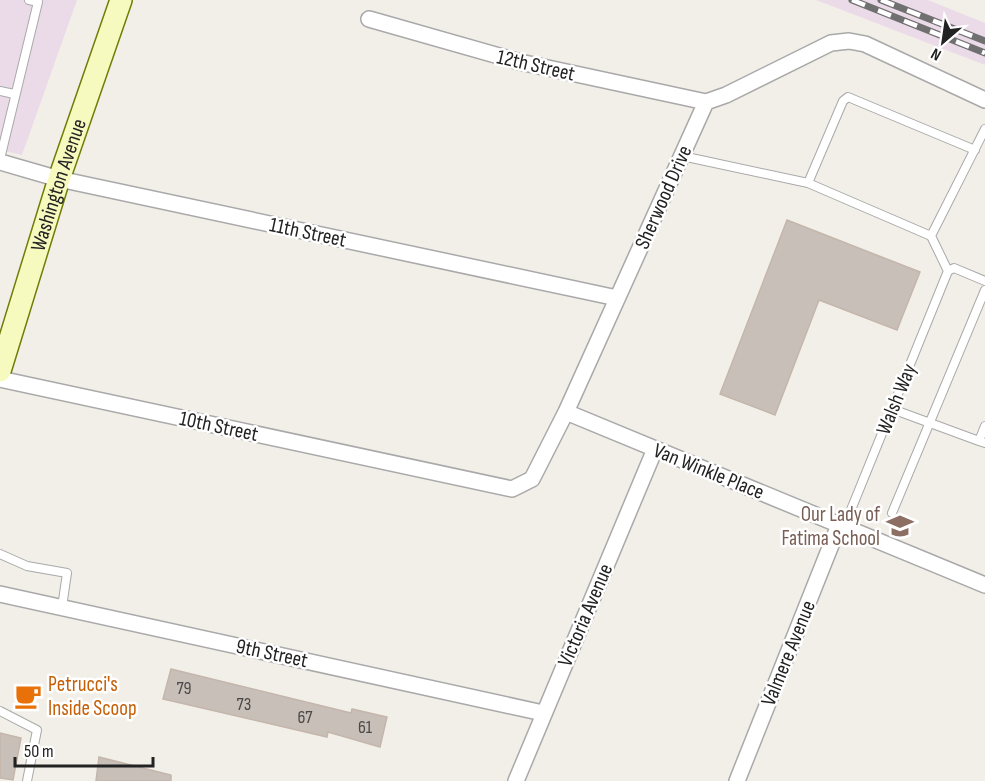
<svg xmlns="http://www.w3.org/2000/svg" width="985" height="781" font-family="'Sofia Sans Condensed',sans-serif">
  <rect width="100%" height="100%" fill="#f2efe9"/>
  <path fill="#ebdbe8" d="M0,0H77L22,155L0,150Z
    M816,0H928L985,23V65Z"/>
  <path fill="#c7bfb8" stroke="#c4b6ab" stroke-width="1.5" d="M787,220L920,272L897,330L819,300L775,415L720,394Z
    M171,669L351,713L352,709L387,717L380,747L328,732L327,737L163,699Z
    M0,733L21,738L13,780L0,778Z
    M99,757L171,775V781H96Z"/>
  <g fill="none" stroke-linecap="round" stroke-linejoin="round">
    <defs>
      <path id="service" d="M0,91L14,94
        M682,156L808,183L931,236L948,271
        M0,159L38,2L29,0
        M808,183L843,101L848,97L975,150
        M931,236L985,129
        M948,271L954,268L985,281
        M892,409L979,441
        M985,426L979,441L985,443
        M892,513L985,290
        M844,527L948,271
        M0,554L27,566L67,573L62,607
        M0,711L37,730L27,781"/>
      <path id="minor" d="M369,19L520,62L706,102
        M0,162L59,179L617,298
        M0,379L512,489L532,479L566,412L706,102L726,95L831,43L849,41L865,44L985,100
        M566,412L985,585
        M0,594L543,713
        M516,781L655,449
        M737,781L839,525"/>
      <g id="secondary">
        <path id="s1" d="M0,371L59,179L121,0"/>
      </g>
    </defs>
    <use href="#service" stroke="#a9a9a9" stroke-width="10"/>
    <use href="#minor" stroke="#a9a9a9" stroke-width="18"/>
    <use href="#secondary" stroke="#707d05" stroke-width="24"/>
    <use href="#service" stroke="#fff" stroke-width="8"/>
    <use href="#minor" stroke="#fff" stroke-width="15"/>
    <use href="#secondary" stroke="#f7fabf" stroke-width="21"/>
    <defs>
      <path id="rail" d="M852,0L985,53
        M881,0L985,41"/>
    </defs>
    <use href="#rail" stroke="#707070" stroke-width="7"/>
    <use href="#rail" stroke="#fff" stroke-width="4.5" stroke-dasharray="14" stroke-linecap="butt"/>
  </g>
  <defs>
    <symbol id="school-bare" viewBox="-9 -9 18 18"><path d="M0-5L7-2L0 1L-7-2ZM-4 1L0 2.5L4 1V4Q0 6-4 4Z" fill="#8d6e63" stroke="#fff" stroke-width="2.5" paint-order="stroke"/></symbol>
    <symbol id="cafe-bare" viewBox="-9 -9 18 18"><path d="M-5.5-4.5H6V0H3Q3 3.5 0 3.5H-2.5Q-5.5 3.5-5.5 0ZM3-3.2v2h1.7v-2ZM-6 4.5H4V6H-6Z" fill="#e8710a" stroke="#fff" stroke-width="2.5" paint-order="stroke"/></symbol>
  </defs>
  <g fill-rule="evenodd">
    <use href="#school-bare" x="881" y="507" width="38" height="38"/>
    <use href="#cafe-bare" x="9" y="677" width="38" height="38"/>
  </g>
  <g text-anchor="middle" stroke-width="5" stroke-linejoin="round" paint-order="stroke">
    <g font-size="18" fill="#4b4948">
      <text x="184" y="694">79</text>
      <text x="244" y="710">73</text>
      <text x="305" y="723">67</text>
      <text x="365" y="733">61</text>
    </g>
    <g font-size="21" fill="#222" stroke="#fff">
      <text transform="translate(536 65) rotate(13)" y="7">12th Street</text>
      <text dy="7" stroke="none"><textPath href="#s1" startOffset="195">Washington Avenue</textPath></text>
      <text transform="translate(663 197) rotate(-66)" y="7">Sherwood Drive</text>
      <text transform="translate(308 232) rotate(12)" y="7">11th Street</text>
      <text transform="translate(896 399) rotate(-68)" y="7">Walsh Way</text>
      <text transform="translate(219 426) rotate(12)" y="7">10th Street</text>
      <text transform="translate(709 471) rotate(22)" y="7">Van Winkle Place</text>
      <text transform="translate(585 615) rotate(-67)" y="7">Victoria Avenue</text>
      <text transform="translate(272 653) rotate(12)" y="7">9th Street</text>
      <text transform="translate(788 653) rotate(-68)" y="7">Valmere Avenue</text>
    </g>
    <g font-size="21" fill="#785e54" stroke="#fff" text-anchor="end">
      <text x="880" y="521">Our Lady of<tspan x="880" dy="24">Fatima School</tspan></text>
    </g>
    <g font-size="21" fill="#c56008" stroke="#fff" text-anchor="start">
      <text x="48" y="691">Petrucci's<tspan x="48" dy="24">Inside Scoop</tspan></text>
    </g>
  </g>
  <g transform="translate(943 42) rotate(209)" stroke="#ffffff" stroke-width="4.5" paint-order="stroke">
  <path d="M0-4.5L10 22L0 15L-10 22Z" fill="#222222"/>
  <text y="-9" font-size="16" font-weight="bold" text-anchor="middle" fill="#222222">N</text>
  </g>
  <path d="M15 757v9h138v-9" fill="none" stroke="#222222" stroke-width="3"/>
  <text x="24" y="757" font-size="18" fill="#222222" stroke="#ffffff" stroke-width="4.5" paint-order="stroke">50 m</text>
</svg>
